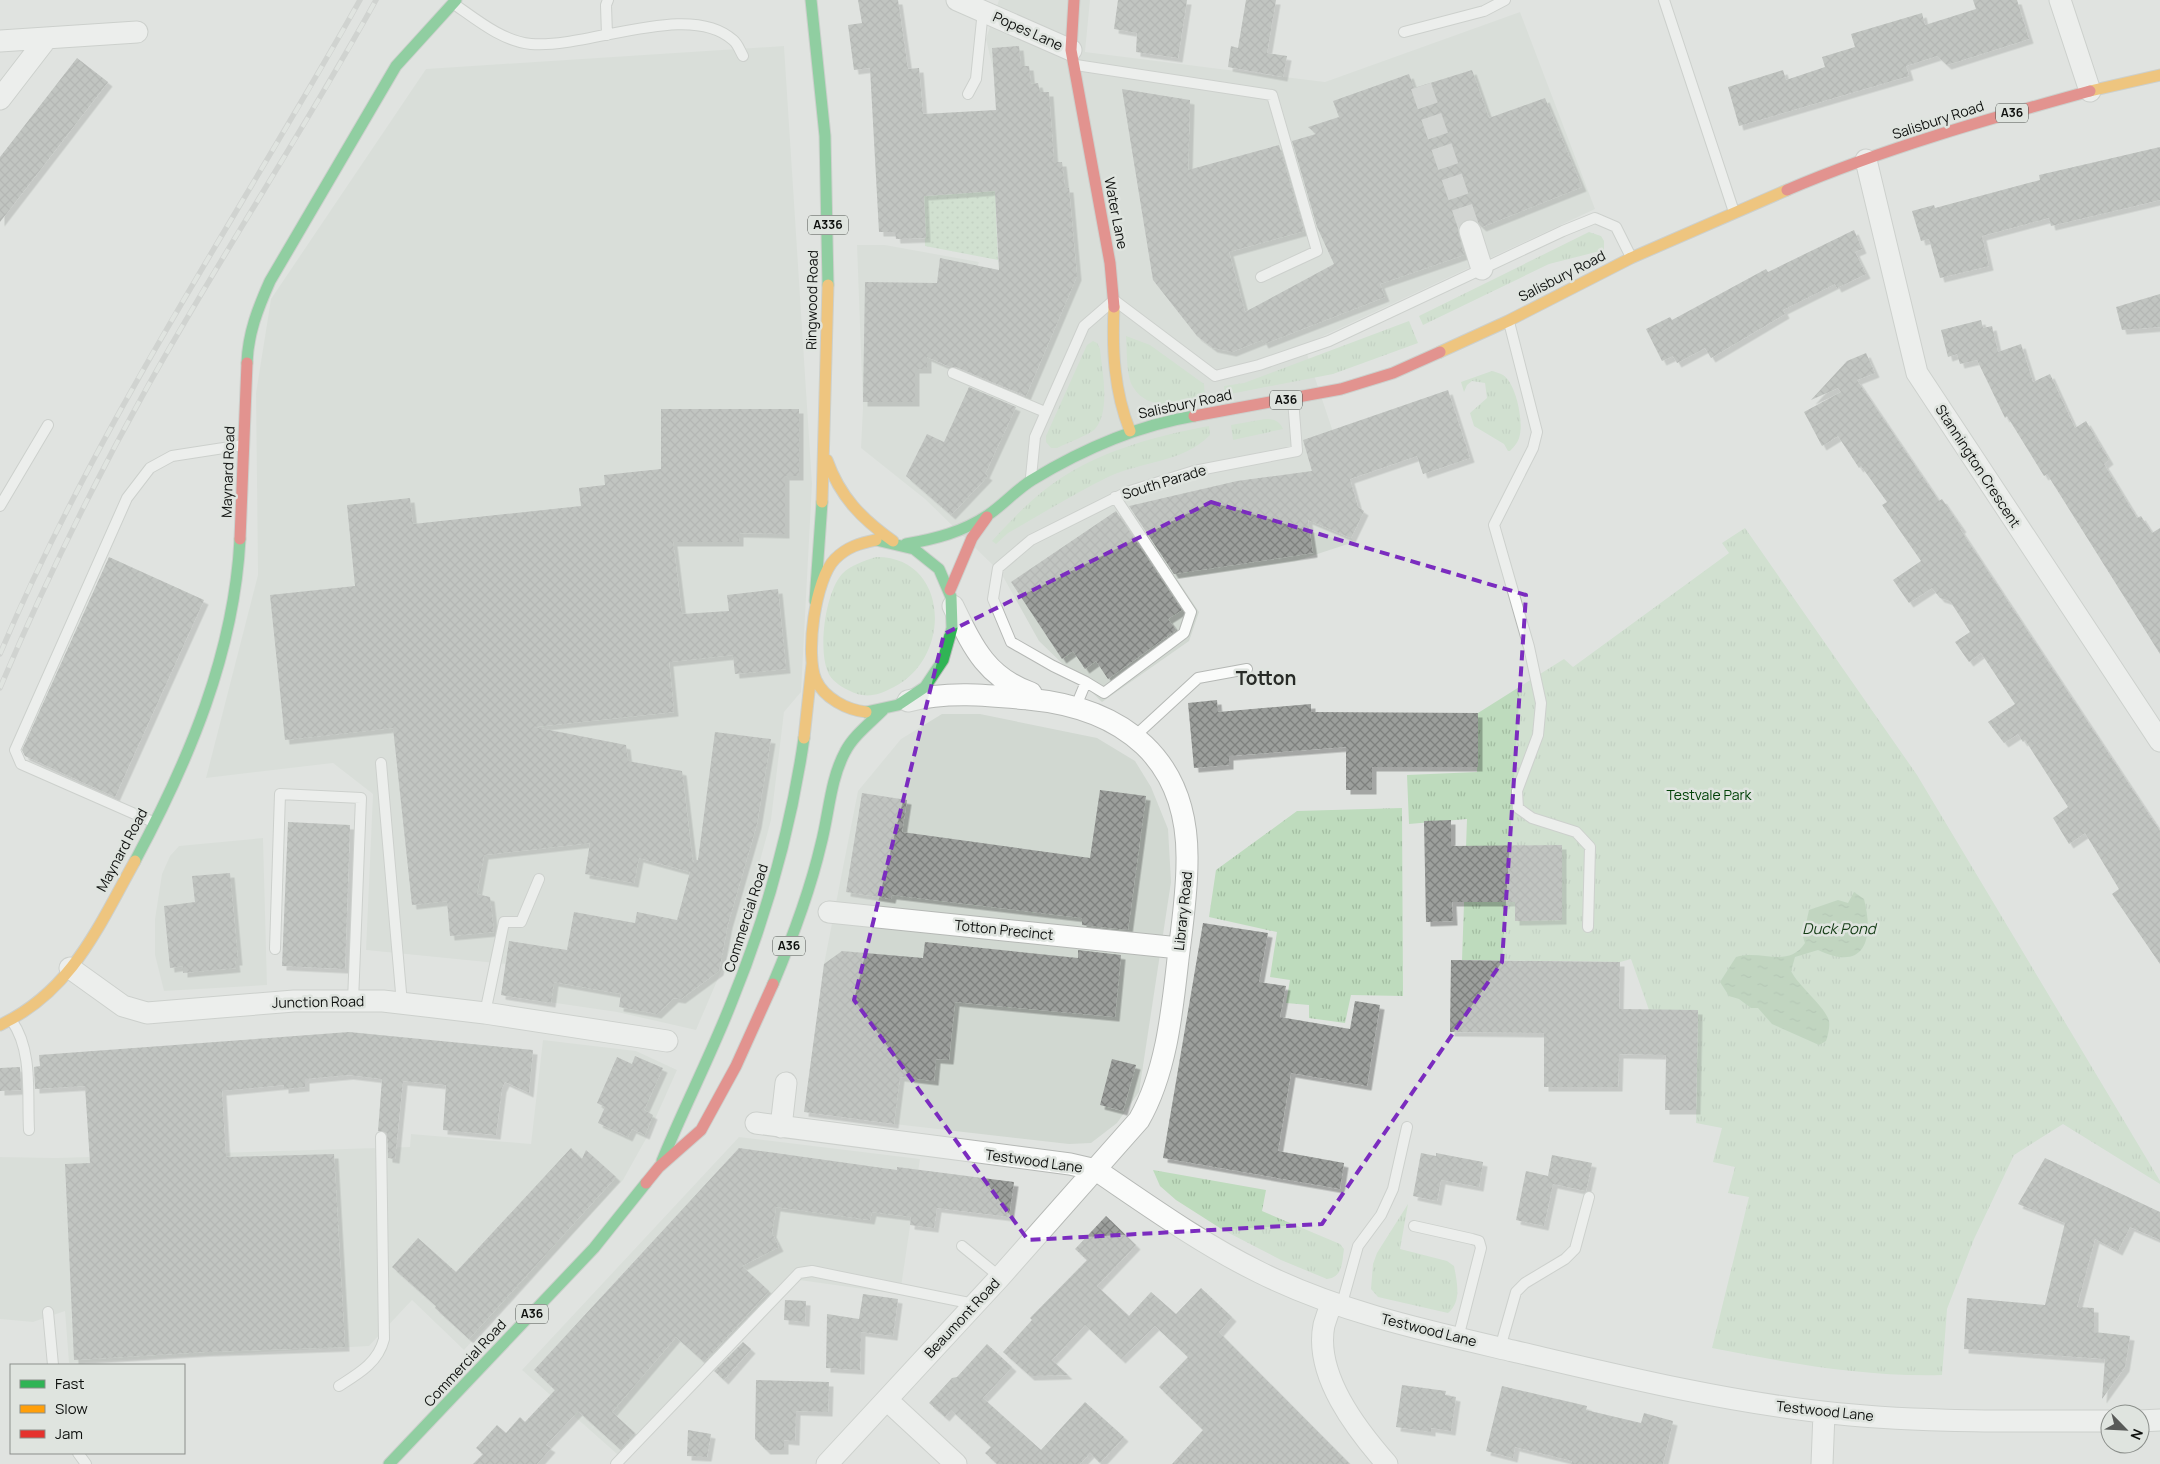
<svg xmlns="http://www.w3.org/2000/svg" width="2160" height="1464" font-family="Manrope,sans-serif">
  <defs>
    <pattern id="grass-tufts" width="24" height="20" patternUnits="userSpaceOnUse" patternTransform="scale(1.25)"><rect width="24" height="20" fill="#bedbbd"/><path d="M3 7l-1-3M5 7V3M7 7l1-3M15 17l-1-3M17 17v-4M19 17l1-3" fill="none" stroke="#a2bba1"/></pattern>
    <pattern id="garden-dots" width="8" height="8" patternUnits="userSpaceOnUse" patternTransform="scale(1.25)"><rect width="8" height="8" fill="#bedbbd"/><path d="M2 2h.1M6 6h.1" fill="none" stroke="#a2bba1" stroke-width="1.8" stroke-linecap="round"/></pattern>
    <pattern id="water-ripples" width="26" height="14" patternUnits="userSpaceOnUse" patternTransform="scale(1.25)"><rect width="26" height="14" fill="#9bc49a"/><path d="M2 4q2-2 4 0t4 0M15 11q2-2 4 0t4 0" fill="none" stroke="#84a784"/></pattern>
    <pattern id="building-cross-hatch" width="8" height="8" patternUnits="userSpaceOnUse" patternTransform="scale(1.25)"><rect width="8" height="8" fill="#9c9f9c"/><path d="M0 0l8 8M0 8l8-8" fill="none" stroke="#7e807e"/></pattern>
    <filter id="shadow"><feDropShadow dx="4.5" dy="4.5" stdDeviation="0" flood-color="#0004"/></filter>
  </defs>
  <rect width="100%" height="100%" fill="#e0e3e0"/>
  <path fill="#d1d8d1" d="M999,0H1090L1085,52L1325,82L1520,12L1595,209L1304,345L1358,507L1364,511L1351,538L1354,542L1296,561L1177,579L1199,612L1189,641L1102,702L1039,641L1001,573L925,499L861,448L863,407L857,245H885L979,262L958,320L941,315L931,359L1024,399L1043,356L1041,276L986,39Z
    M784,46L812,484L801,692L784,712L771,820L746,913L696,1030L617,1012L501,995L506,964L366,950L373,794L333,763L206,778L258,575L256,393L271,299L426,69Z
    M942,714H980L1097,738L1135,761L1151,787L1168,829L1171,882L1139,1092L1117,1123L1091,1143L1069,1144L894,1124L824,964L858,791L901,739Z
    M263,838L267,985L164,991L155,955V919L162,874L170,856L179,846Z
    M543,1040L636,1051L677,1070L647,1137L623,1180L464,1350L412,1300L369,1346L69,1363L65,1311L33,1322L0,1319V1157L56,1158L410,1147L411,1134L531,1144Z
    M739,1137L920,1159L900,1294L799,1280L625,1461L522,1370Z"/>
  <path fill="url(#grass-tufts)" d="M1589,232L1601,236L1604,241V250L1549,264L1423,325L1419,316Z
    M1409,321L1418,343L1333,374L1225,395L1224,386L1244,383Z
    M1126,336L1150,345L1204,384L1205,397C1181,403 1149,413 1133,387C1126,376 1127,349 1126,336Z
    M1093,341L1097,343L1100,349C1102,371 1111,410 1095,429C1089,435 1065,444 1057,448H1051L1046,442V436L1087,345Z
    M1492,371C1495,372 1500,373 1503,375C1516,383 1523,420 1520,434C1519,441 1515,446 1510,451H1508L1504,444L1474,426L1470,413L1487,398L1485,383L1472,381L1467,385L1464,392L1461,382Z
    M1265,419C1274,419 1279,420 1283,429L1233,440L1231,425Z
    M1209,426L1210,435C1182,463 1142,461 1108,477C1074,494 1041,514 1008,533L996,544L992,541C1013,518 1035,495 1061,478C1104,450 1159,435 1209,426Z
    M1745,528L1917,775L2160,1181V1184L2063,1124L2014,1155L1974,1239L1947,1309L1942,1375C1864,1377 1788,1363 1712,1348L1749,1197L1728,1193L1735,1167L1713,1162L1722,1128L1696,1123L1698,1010H1649L1631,959L1620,962L1462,960L1467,819L1409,824L1407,775L1477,772L1478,713L1564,659L1573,667L1729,553L1722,543Z
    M876,557C948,556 954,656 894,687C877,696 865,699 848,690C840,686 831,680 828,672C818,650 825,593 842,574C851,565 864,561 876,557Z
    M1402,808L1403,996L1351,995L1345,1023L1309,1018V1005L1286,1003L1290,980L1270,977L1277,932L1209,917L1216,870L1297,811Z
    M1153,1170L1266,1190L1262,1211L1340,1244L1344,1249C1342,1262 1343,1277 1327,1279L1281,1260L1223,1230L1176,1200L1160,1186Z
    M1408,1204L1400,1249L1447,1261L1454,1266C1457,1282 1462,1302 1448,1313L1378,1297L1371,1289L1373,1264L1377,1253Z"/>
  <path fill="url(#garden-dots)" d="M1003,190L996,214L998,260L925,246L924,196Z"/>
  <path fill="url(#water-ripples)" d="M1854,892L1864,899C1874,938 1866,973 1818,950L1795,957L1791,971C1799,987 1825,1006 1829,1021C1830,1027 1828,1035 1826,1041L1819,1045L1772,1024L1758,1008H1751L1739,999L1729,996L1720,982L1736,957C1762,949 1788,969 1805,943L1803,937L1809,910L1838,900L1848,903Z"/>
  <path fill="url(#building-cross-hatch)" filter="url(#shadow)" d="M858,0H898L908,69L919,68L923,114L996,110L992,48L1019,46L1021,66H1029L1031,84L1038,83L1040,92H1049L1054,162H1062L1065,188H1069L1077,276L1026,396L956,367H950L927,357V369H915V402H863L865,282L937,283L940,258L999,270L995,191L924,196L926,238L896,239L895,232H879L870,68L854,70L848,25L862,23Z
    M1118,0H1187L1178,58L1136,52L1137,33L1114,29Z
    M1246,0H1276L1267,53L1287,56L1283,77L1228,67L1231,46L1238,48Z
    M1973,0H2017L2029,39L1947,65L1937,56L1906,66L1909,76L1739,126L1728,87L1783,70L1786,80L1825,67L1822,57L1855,47L1851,34L1922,13L1925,25L1976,9Z
    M77,58L108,82L0,222V157Z
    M1472,70L1489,118L1545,98L1582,187L1482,227L1473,219H1466L1458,229L1464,255L1380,284L1385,297L1264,344L1262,340L1232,352L1213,348L1197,336L1153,280L1122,89L1190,100L1188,170L1279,145L1304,231L1229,252L1245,312L1334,264L1317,227L1292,141L1316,134L1308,127L1339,117L1333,101L1409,74L1414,88Z
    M2160,147V200L2051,226L2049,218L1982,236L1989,266L1940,278L1929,239L1921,241L1912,211L1934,205L1935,208L2040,180L2039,175Z
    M1854,230L1862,249L1855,252L1866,274L1837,288L1835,284L1783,310L1785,314L1711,358L1705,348L1677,363L1673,356L1662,361L1646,329L1670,317L1672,320L1766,269L1768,272Z
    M2160,294V327L2122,330L2116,307Z
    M1981,320L1983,328L1992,326L1998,352L2021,344L2033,382L2050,374L2075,428L2086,421L2109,460L2104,464L2137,518L2141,516L2152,533L2160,528V654L2047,474L2044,476L2007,416L2005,418L1977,360L1960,364L1957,354L1948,357L1941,330Z
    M1866,353L1875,373L1857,380L1939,501L1942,499L1962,528L1960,529L2160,831V964L2112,894L2119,889L2085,833L2069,844L2053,818L2068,807L2025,740L2023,742L2018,734L2004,743L1988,722L2015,704L1981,653L1969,662L1955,642L1970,632L1950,601L1940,598L1932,588L1909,603L1893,580L1921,561L1882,505L1887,502L1861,466L1859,468L1838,436L1822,446L1804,412L1841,392L1838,388L1811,400L1847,361Z
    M969,387L1016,407L985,474L988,476L951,515L906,476L927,434L944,442Z
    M1448,390L1470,458L1423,474L1417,456L1350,479L1358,507L1364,511L1351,538L1308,520L1313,553L1174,574L1129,506L1237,481L1312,471L1303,440Z
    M661,409H799V476H785V534L739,533V542H673L682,614L729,611L727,595L778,589L786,669L735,674L733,655L669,662L674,712L534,727L626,745L628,761L682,771L693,863L694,860H698L715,732L771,739L757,824L728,924L719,971L681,999L674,998L657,1014L619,1007L621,994L554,982L551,1003L501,995L509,941L567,950L574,912L635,923L637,912L677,920L690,872L639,858L634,883L585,874L590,843L484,855L477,894L490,897L494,932L450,936L447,901L412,905L393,728L285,740L270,595L355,586L347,505L410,498L413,524L581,506L579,488L605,485L604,475L661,469Z
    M1116,511L1182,610L1168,619L1176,630L1108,679L1096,661L1085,669L1073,651L1062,659L1011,582Z
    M109,557L204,600L115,797L25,756L22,750Z
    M1217,700L1218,712L1311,704V712L1478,713V767H1372V790H1346V747L1229,756V765L1194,768L1188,703Z
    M1100,790L1146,796L1128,930L1082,925V918L892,895L891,899L846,892L862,793L907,800L902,832L1090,858Z
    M1451,820V846L1562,845V920L1515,921V902H1452L1453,921L1426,922L1424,821Z
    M288,822L350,825L345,969L282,966Z
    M230,873L238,961H235L236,968L183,973V966L170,968L164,906L195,902L192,876Z
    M1203,923L1268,933L1259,982L1286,986L1280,1017L1350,1029L1355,1001L1380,1005L1367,1086L1291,1073L1278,1151L1344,1163L1340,1189L1163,1158Z
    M925,942L1078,958V950L1121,955L1115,1017L955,1002L949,1060L936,1059L934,1081L900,1077L894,1124L804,1112L824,964L842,951L923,958Z
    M1451,960L1620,962L1619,1009L1698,1010L1696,1110H1665L1666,1055L1619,1054L1618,1087H1544V1033L1450,1032Z
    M349,1032L533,1050L529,1093L505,1082L502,1088L496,1135L443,1130L446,1085L403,1081L395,1159L388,1158L387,1133L378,1131L382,1079L349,1075L305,1079V1087L284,1089V1085L222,1091L226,1157L334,1154L345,1347L205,1352L74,1360L65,1164L90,1163L85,1086L35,1089L34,1067L40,1066L39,1055Z
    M635,1056L663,1068L644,1110L653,1115L645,1135L632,1129L628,1137L598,1123L605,1107L597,1103L617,1057L632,1064Z
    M1112,1059L1136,1065L1123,1111L1100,1105Z
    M20,1067L21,1090L0,1091V1068Z
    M571,1148L582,1159L586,1150L616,1177L469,1339L435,1308L436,1306L392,1267L418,1238L456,1272Z
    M739,1148L897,1170V1167L1014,1182L1009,1217L937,1208L934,1228L910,1225L911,1217L872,1212L870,1220L776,1207L772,1233L779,1247L742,1266L769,1291L704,1362L676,1337L612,1412L635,1433L620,1449L578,1411L546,1445L551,1448L537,1464H473L483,1454L476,1448L497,1425L506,1433L520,1417L525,1422L555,1390L534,1370Z
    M1421,1153L1436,1156V1153L1483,1162L1479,1187L1441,1180L1437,1201L1413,1196Z
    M1552,1155L1592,1163L1586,1191L1553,1184L1544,1226L1516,1220L1526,1171L1548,1176Z
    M2045,1158L2160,1212V1240L2130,1227L2118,1251L2095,1239L2077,1307L2094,1308V1332L2130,1336L2125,1367L2102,1399L2105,1359L1964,1349L1967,1298L2045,1305L2065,1223L2018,1204Z
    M1106,1216L1136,1245L1097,1286L1129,1316L1151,1292L1176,1314L1201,1288L1232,1317L1219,1332L1350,1464H1172L1203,1430L1159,1387L1188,1357L1155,1326L1121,1359L1085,1325L1052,1360L1068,1375L1030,1376L1003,1352L1032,1320L1030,1318L1087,1260L1075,1249Z
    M863,1294L898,1299L893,1336L861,1332L860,1370L826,1368L827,1314L859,1319Z
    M785,1300L806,1301L805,1322L784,1320Z
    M743,1342L751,1349L724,1380L714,1371Z
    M987,1344L1012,1367L983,1398L1041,1450L1085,1402L1124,1437L1100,1463L1090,1453L1080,1464H997L985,1453L991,1447L951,1410L945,1417L929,1403L952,1378L957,1377Z
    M756,1380L829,1382L828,1412L796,1411L795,1441L784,1440V1450H766L755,1439Z
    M1402,1385L1446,1391L1445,1395L1456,1397L1451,1431L1431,1428V1432L1396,1427Z
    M1502,1386L1587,1406L1586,1410L1641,1423L1644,1413L1673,1421L1663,1464H1571L1572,1461L1515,1447L1513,1458L1486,1451Z
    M688,1430L711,1434L707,1457L687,1456Z"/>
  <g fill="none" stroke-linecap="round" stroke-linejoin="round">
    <path stroke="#c0c3c0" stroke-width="21" stroke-dasharray="21 11" stroke-linecap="butt" d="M1421,86L1470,231"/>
    <defs>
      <path id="lane" d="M1664,0L1734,212
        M454,4C477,20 502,41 531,44C588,49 689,0 733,40C738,44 740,51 743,56
        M1404,32L1484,11L1505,0
        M607,35L606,5L608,0
        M1076,65L1272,95L1317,251L1261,277
        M968,94L976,79L983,10
        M1509,322L1537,432L1533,448L1494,525L1529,647L1541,703L1538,735L1517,791L1518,808L1532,818L1576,832L1590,847L1588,927
        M953,373L1045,412
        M1031,477L1035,437L1084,326L1114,300L1215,376L1259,365L1329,341L1563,231L1595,218L1616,227L1631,257
        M0,506L48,425
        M1086,682L1104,693L1184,633L1191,612L1115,497
        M1076,706L1086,682L1053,666L1011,642L993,599L998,568L1031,540L1127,492L1194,471L1297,451L1293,399
        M1135,736L1198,678L1247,669
        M381,763L402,1004
        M153,822L21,764L15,750L127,498L150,468L172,456L243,445
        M275,949L280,794L361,798L353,1001
        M485,1013L504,922H521L539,879
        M12,1021C33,1051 27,1094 29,1130
        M1414,1226L1472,1239L1479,1241L1481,1248L1458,1338
        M962,1246L1000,1277
        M1341,1307L1358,1246L1381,1215L1393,1189L1407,1127
        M48,1312L53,1365
        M1500,1348L1516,1292L1525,1283L1565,1259L1575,1249L1589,1197
        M339,1386C358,1374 378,1363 384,1339L381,1137
        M78,1453L86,1464
        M616,1464L799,1273L812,1271L974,1304"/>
      <path id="street" d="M957,0L1071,50
        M2060,0L2090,91
        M0,41L137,32
        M0,99L47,38
        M1866,160L1917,373L2160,741
        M1470,231L1482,269
        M953,606C973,647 986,677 1031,693
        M829,912L1179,948
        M70,968L123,1006L147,1013L294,1001H383L485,1013L667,1041
        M756,1123L1070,1164L1096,1170C1149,1206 1202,1244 1259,1272C1339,1312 1427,1331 1513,1351C1616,1375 1717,1400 1822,1412C1916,1423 2016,1421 2110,1421
        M781,1127L786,1083
        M1332,1303C1329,1310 1326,1318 1324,1325C1314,1375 1357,1430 1387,1464
        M887,1400L956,1464
        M2140,1421L2160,1420
        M827,1464L1000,1277L1139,1120C1166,1073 1172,1013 1178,959C1182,927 1187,894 1187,862C1189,759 1124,708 1028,699C987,695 947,691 908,701
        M1822,1464L1824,1413"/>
      <path id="fast" d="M811,0L825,136L828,285
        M247,363C248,333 258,308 270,281L396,66L456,0
        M906,544C935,539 963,532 988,515C1003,505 1016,490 1032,480C1083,449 1135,426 1194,416
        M815,601L822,502
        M866,712L898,705L925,687L943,660L952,628L951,597L939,569L914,549L876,540
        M135,861C189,760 234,654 240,539
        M773,984C792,939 810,891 821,844C829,814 830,780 845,752C853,736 870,723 883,710
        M662,1161C684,1107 711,1055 732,1001C766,917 791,828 804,738
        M389,1464L594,1248L646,1183"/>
      <path id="slow" d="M2090,91L2160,75
        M1114,307C1112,350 1114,391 1130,431
        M1440,352L1508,321L1631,258L1787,190
        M827,460C840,497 862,519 893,541
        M822,502L828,285
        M866,712C847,710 824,698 816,680C805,655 815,579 835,559C847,547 860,543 876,540
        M804,738L812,664
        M0,1025C72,991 98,927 135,861"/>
      <path id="jam" d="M1074,0L1071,50L1110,263L1114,307
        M1787,190C1885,148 1988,119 2090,91
        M1194,416L1341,389L1393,373L1440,352
        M240,539L247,363
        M950,590L972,538L987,517
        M646,1183L659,1167L701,1130L736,1066L773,984"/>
    </defs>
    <use href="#lane" stroke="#b5b8b5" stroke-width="12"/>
    <use href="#street" stroke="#b5b8b5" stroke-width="23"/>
    <use href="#fast" stroke="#b5b8b5" stroke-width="13"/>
    <use href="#slow" stroke="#b5b8b5" stroke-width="13"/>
    <use href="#jam" stroke="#b5b8b5" stroke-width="13"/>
    <use href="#lane" stroke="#fafbfa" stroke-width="10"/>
    <use href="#street" stroke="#fafbfa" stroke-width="21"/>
    <use href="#fast" stroke="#30b455" stroke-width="11"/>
    <use href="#slow" stroke="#ff9f0a" stroke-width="11"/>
    <use href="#jam" stroke="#e5322d" stroke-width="11"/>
    <defs>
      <path id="rail" d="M0,654C97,424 238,217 360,0
        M0,688C44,584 94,482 149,384C222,254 304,130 376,0"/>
    </defs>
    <use href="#rail" stroke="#bdbebd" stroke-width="5.5"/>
    <use href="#rail" stroke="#dfe4df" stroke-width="4" stroke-dasharray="11" stroke-linecap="butt"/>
  </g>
  <path d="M0 0H2160V1464H0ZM1211,502L1526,595L1502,962L1322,1224L1028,1240L854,1000L944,634Z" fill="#e0e3e0" fill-opacity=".55" fill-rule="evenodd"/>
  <path fill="none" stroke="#7b2cbf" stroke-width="4" stroke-dasharray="10 6" stroke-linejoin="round" d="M1211,502L1526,595L1502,962L1322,1224L1028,1240L854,1000L944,634Z"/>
  <g text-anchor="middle" stroke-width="5" stroke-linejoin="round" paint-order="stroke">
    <g fill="#dfe4df" stroke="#4d504d" stroke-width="1">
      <rect x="1996" y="103.5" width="32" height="19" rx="4"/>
      <rect x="808" y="215.5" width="40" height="19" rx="4"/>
      <rect x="1270" y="390.5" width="32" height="19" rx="4"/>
      <rect x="773" y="936.5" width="32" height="19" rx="4"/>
      <rect x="516" y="1304.5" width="32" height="19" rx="4"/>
    </g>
    <g font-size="12" font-weight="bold" fill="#0e100e">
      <text x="2012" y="117">A36</text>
      <text x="828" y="229">A336</text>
      <text x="1286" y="404">A36</text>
      <text x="789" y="950">A36</text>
      <text x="532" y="1318">A36</text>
    </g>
    <g font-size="14" fill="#0e100e" stroke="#dfe4df">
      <text transform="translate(1028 31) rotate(24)" y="5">Popes Lane</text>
      <text transform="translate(1938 120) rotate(-18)" y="5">Salisbury Road</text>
      <text transform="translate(1116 213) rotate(79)" y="5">Water Lane</text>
      <text transform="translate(1562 276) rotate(-27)" y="5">Salisbury Road</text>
      <text transform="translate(812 300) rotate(-89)" y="5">Ringwood Road</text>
      <text transform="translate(1185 404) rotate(-12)" y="5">Salisbury Road</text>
      <text transform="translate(1978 466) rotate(57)" y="5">Stannington Crescent</text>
      <text transform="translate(228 472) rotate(-88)" y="5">Maynard Road</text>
      <text transform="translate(1164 482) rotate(-17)" y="5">South Parade</text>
      <text transform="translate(122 850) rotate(-62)" y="5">Maynard Road</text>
      <text transform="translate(1183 911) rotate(-84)" y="5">Library Road</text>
      <text transform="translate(746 918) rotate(-72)" y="5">Commercial Road</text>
      <text transform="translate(1004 930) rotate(6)" y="5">Totton Precinct</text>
      <text transform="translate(318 1002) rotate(-1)" y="5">Junction Road</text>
      <text transform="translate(1034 1161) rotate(8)" y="5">Testwood Lane</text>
      <text transform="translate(962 1318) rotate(-47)" y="5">Beaumont Road</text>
      <text transform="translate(1429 1330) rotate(14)" y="5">Testwood Lane</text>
      <text transform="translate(465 1363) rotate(-47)" y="5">Commercial Road</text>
      <text transform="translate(1825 1411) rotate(6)" y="5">Testwood Lane</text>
    </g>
    <g font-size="14" fill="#014107" stroke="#dfe4df">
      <text x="1709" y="800">Testvale Park</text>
    </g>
    <g font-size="15" font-style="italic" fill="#133b14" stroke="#dfe4df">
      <text x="1839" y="934">Duck Pond</text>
    </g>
    <g font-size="19" font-weight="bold" fill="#282b27" stroke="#dfe4df">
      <text x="1266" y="685">Totton</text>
    </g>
  </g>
  <rect x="10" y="1364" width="175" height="90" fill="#dfe4df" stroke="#8b8f8b"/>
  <rect x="20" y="1380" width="25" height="8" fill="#30b455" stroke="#8b8f8b"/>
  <text x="55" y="1389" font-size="15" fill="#0e100e">Fast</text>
  <rect x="20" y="1405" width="25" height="8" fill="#ff9f0a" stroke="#8b8f8b"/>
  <text x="55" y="1414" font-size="15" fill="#0e100e">Slow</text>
  <rect x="20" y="1430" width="25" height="8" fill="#e5322d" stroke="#8b8f8b"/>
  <text x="55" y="1439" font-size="15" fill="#0e100e">Jam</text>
  <g transform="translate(2125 1429) rotate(114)"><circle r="24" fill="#dfe4df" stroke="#8b8f8b"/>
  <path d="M0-4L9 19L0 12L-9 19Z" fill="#585a58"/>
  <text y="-8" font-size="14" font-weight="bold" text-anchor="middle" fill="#0e100e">N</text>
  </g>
</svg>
